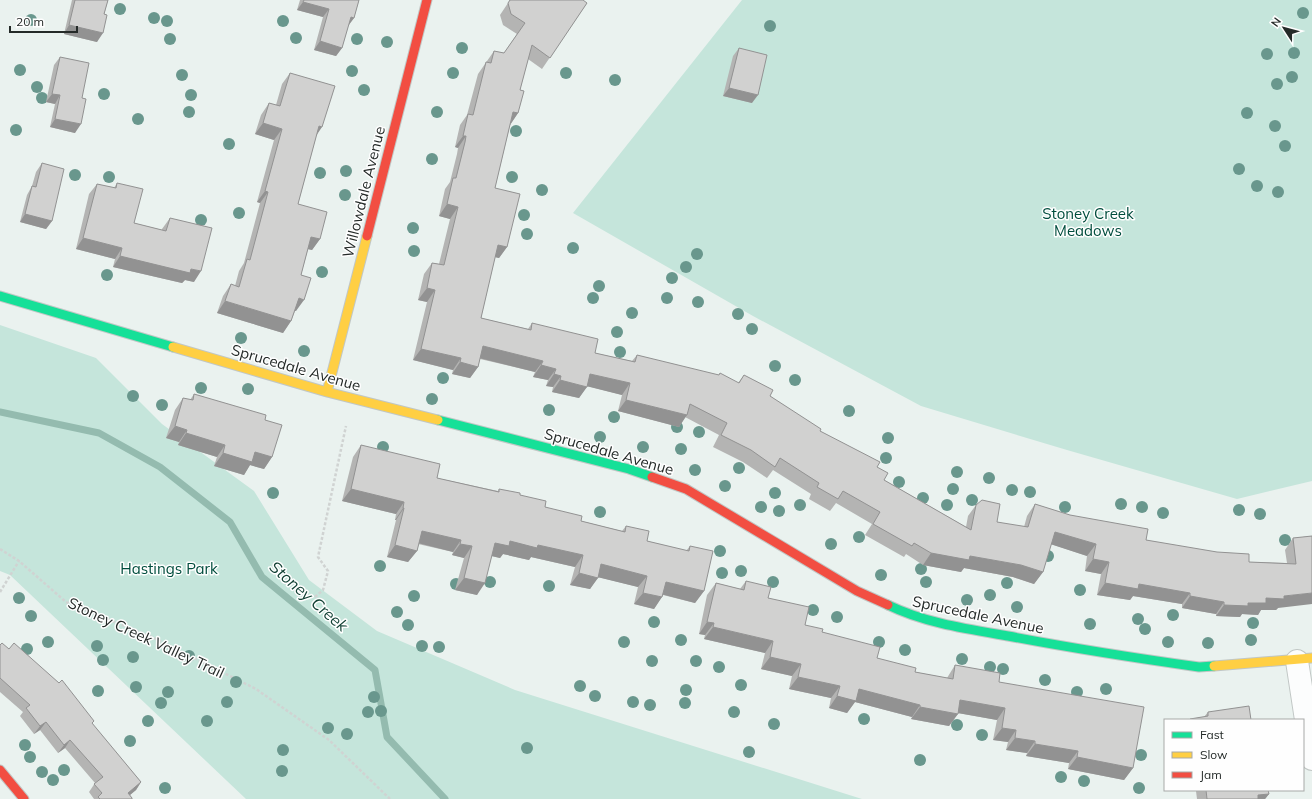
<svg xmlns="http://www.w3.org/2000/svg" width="1312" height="799" font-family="Mulish,sans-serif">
  <rect width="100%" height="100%" fill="#eaf2ef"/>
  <path fill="#c5e5db" d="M742,0H1312V481L1237,499L1067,450L921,406L753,316L573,213Z
    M0,325L96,358L162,424L254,491L309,580L377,631L515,690L862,799H246L10,575L0,571Z"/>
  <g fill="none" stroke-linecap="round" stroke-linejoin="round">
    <path stroke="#94bbaf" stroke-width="7" d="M0,412L99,433L160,467L230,522L262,577L375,670L387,737L445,799"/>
    <defs>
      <path id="street" d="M1297,661L1312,759"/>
      <path id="fast" d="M0,296L173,347
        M438,420L629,469L652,477
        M888,605C925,623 967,629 1008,636C1071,648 1135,658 1199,667L1214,666"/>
      <path id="slow" d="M173,347L327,392L438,420
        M327,392L367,236
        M1214,666L1312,658"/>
      <path id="jam" d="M367,236L427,0
        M652,477L686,489L857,591L888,605
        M0,770L24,799"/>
    </defs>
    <use href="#street" stroke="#c1c7c5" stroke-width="24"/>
    <use href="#fast" stroke="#c1c7c5" stroke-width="11"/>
    <use href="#slow" stroke="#c1c7c5" stroke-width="11"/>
    <use href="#jam" stroke="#c1c7c5" stroke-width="11"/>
    <path stroke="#d0d3d2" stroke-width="2.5" stroke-dasharray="3 2" stroke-linecap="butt" d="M0,549L19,561L66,602L154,638L256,689L329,740L390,799
      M0,592L19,561
      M315,597L323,590L328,571L318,557L346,426"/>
    <use href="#street" stroke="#fcfdfd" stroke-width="22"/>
    <use href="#fast" stroke="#16e098" stroke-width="9"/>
    <use href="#slow" stroke="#ffcf43" stroke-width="9"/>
    <use href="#jam" stroke="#f24e42" stroke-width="9"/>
  </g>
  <g fill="#69978d">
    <circle cx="120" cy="9" r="6"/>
    <circle cx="1303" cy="13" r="6"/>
    <circle cx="154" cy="18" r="6"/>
    <circle cx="31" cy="20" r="6"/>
    <circle cx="167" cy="21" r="6"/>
    <circle cx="283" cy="21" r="6"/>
    <circle cx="770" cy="26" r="6"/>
    <circle cx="296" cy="38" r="6"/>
    <circle cx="170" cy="39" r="6"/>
    <circle cx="357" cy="39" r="6"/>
    <circle cx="387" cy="42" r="6"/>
    <circle cx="462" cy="48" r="6"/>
    <circle cx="1294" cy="53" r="6"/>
    <circle cx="1267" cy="54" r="6"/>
    <circle cx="20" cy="70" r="6"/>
    <circle cx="352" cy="71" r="6"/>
    <circle cx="453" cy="73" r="6"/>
    <circle cx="566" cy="73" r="6"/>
    <circle cx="182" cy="75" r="6"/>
    <circle cx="1292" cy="77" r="6"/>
    <circle cx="615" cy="80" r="6"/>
    <circle cx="1277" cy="84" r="6"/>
    <circle cx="37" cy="87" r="6"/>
    <circle cx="364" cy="90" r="6"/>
    <circle cx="104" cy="94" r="6"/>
    <circle cx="191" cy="95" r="6"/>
    <circle cx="42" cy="98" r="6"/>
    <circle cx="189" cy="112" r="6"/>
    <circle cx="437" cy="112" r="6"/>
    <circle cx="1247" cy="113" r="6"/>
    <circle cx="138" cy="119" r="6"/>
    <circle cx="1275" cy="126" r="6"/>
    <circle cx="16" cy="130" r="6"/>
    <circle cx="516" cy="131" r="6"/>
    <circle cx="229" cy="144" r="6"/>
    <circle cx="1285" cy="146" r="6"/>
    <circle cx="432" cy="159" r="6"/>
    <circle cx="1239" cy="169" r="6"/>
    <circle cx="346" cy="171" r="6"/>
    <circle cx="320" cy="173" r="6"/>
    <circle cx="75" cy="175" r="6"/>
    <circle cx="109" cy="177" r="6"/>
    <circle cx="512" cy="177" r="6"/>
    <circle cx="1257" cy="186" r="6"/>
    <circle cx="542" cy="190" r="6"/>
    <circle cx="1278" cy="192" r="6"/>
    <circle cx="345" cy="195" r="6"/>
    <circle cx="239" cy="213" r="6"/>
    <circle cx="524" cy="215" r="6"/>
    <circle cx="201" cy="220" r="6"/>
    <circle cx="413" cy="228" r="6"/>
    <circle cx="527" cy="234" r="6"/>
    <circle cx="573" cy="248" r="6"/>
    <circle cx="414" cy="251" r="6"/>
    <circle cx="697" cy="254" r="6"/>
    <circle cx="686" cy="267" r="6"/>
    <circle cx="322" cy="272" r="6"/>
    <circle cx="107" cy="275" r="6"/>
    <circle cx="672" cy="278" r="6"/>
    <circle cx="599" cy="286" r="6"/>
    <circle cx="593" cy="298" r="6"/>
    <circle cx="667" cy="298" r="6"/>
    <circle cx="698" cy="302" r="6"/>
    <circle cx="632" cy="313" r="6"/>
    <circle cx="738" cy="314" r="6"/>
    <circle cx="752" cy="329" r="6"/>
    <circle cx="617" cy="332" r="6"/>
    <circle cx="241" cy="338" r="6"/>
    <circle cx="304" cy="351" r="6"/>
    <circle cx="620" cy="352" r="6"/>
    <circle cx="775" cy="366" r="6"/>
    <circle cx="443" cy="378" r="6"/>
    <circle cx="795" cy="380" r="6"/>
    <circle cx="201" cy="388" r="6"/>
    <circle cx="248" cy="389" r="6"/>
    <circle cx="133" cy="396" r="6"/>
    <circle cx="432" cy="399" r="6"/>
    <circle cx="162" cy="405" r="6"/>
    <circle cx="549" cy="410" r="6"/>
    <circle cx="849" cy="411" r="6"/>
    <circle cx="614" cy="417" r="6"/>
    <circle cx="677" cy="427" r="6"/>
    <circle cx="699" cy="432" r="6"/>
    <circle cx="600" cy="437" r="6"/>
    <circle cx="888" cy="438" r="6"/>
    <circle cx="383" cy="447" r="6"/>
    <circle cx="643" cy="447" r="6"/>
    <circle cx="681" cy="449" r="6"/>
    <circle cx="886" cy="458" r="6"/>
    <circle cx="739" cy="468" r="6"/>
    <circle cx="695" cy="470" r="6"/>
    <circle cx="957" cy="472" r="6"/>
    <circle cx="989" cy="478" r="6"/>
    <circle cx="899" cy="482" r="6"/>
    <circle cx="725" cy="486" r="6"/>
    <circle cx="953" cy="489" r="6"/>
    <circle cx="1012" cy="490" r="6"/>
    <circle cx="1030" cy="492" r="6"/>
    <circle cx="273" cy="493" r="6"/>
    <circle cx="775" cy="493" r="6"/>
    <circle cx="923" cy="498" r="6"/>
    <circle cx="972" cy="500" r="6"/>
    <circle cx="1121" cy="504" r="6"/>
    <circle cx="800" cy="505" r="6"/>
    <circle cx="947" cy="505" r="6"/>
    <circle cx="761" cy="507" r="6"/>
    <circle cx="1065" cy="507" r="6"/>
    <circle cx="1142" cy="507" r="6"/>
    <circle cx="1239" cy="510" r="6"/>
    <circle cx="779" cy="511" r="6"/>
    <circle cx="600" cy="512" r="6"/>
    <circle cx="1163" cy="513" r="6"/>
    <circle cx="1260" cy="514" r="6"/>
    <circle cx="859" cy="537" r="6"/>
    <circle cx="1285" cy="540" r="6"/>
    <circle cx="831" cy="544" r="6"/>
    <circle cx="720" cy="551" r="6"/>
    <circle cx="1048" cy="556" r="6"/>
    <circle cx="380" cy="566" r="6"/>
    <circle cx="921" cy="569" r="6"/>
    <circle cx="741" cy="571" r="6"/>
    <circle cx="722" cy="573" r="6"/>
    <circle cx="881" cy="575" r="6"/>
    <circle cx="490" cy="582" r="6"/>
    <circle cx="773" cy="582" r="6"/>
    <circle cx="926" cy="582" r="6"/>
    <circle cx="1007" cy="583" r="6"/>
    <circle cx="456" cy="584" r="6"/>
    <circle cx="549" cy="586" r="6"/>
    <circle cx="1080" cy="590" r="6"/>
    <circle cx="990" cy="595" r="6"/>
    <circle cx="414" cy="596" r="6"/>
    <circle cx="19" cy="598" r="6"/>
    <circle cx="967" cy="600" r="6"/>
    <circle cx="1017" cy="607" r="6"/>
    <circle cx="813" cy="610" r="6"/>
    <circle cx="397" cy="612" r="6"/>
    <circle cx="1173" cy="615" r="6"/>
    <circle cx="31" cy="616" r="6"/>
    <circle cx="837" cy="617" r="6"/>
    <circle cx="1138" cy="619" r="6"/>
    <circle cx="654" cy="622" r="6"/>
    <circle cx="1253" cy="623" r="6"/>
    <circle cx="1090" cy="624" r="6"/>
    <circle cx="408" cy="625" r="6"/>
    <circle cx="1145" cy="629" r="6"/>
    <circle cx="681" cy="640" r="6"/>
    <circle cx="1251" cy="640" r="6"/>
    <circle cx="48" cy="642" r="6"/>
    <circle cx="624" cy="642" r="6"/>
    <circle cx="879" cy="642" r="6"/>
    <circle cx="1168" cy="642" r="6"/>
    <circle cx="1208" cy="643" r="6"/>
    <circle cx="97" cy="646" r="6"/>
    <circle cx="422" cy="646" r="6"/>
    <circle cx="439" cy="647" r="6"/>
    <circle cx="27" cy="649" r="6"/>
    <circle cx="905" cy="650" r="6"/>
    <circle cx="189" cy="656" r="6"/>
    <circle cx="133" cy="657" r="6"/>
    <circle cx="962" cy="659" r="6"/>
    <circle cx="103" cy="660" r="6"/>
    <circle cx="652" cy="661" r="6"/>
    <circle cx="696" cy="661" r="6"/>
    <circle cx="719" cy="667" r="6"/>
    <circle cx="990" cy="667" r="6"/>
    <circle cx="1003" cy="669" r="6"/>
    <circle cx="1045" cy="680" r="6"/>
    <circle cx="236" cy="682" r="6"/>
    <circle cx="741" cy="685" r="6"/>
    <circle cx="580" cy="686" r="6"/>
    <circle cx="136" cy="687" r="6"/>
    <circle cx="1106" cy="689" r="6"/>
    <circle cx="686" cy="690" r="6"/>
    <circle cx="98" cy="691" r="6"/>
    <circle cx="168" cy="692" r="6"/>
    <circle cx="1077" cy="692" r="6"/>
    <circle cx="595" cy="696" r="6"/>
    <circle cx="374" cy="697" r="6"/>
    <circle cx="227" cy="702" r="6"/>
    <circle cx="633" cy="702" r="6"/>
    <circle cx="161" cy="703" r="6"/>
    <circle cx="685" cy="703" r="6"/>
    <circle cx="650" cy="705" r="6"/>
    <circle cx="381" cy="711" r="6"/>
    <circle cx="368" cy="712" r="6"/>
    <circle cx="734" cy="712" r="6"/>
    <circle cx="864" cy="719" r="6"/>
    <circle cx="148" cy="721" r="6"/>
    <circle cx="207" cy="721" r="6"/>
    <circle cx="774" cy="724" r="6"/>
    <circle cx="957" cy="725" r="6"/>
    <circle cx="328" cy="728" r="6"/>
    <circle cx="347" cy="734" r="6"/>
    <circle cx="982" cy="735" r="6"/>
    <circle cx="130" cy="741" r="6"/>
    <circle cx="25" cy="745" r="6"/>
    <circle cx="527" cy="748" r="6"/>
    <circle cx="283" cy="750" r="6"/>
    <circle cx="749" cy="752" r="6"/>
    <circle cx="1141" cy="755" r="6"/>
    <circle cx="30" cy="757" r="6"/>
    <circle cx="920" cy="760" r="6"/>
    <circle cx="64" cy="770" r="6"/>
    <circle cx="282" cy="771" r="6"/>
    <circle cx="42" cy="772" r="6"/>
    <circle cx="1061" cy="777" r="6"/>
    <circle cx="53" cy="780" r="6"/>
    <circle cx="1084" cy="781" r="6"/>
    <circle cx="165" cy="788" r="6"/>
    <circle cx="1139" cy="788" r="6"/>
  </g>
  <path fill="#b4b4b3" d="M72,0H108L97,42L64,34Z
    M300,0H359L354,18L348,26L342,48L336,56L314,50L323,17L297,10Z
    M510,0L587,3L542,69L528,59L520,90L518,113L510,125L495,188L507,247L499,258L495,257L481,318L528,329L532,323L595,353L632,361L637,355L738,383L744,375L770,396L820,431L877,467L884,480L966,527L968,516L976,505L997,522L1024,527L1027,516L1035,504L1146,540L1249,562L1287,563L1285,550L1293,538L1312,536L1278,608L1276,610H1261L1258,615L1242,614L1240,617L1216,616V614L1182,608V604L1133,596L1130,600L1097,595L1101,574L1085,571L1087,556L1051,544L1043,572L1034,584L1013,577L964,568L961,572L923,565L906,554L904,557L865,535L872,524L836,503L830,511L809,499L811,494L773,470L767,478L743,462L713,447L719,435L685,417L679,427L618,411L622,395L587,386L579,398L552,392L553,387L546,386L548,380L533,377L535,372L480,359L478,367L470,378L452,374L453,370L413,360L427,302L418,300L424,274L432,263L439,264L450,219L439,216L445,189L450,182L457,154L458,148L455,147L460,125L467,115L478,74L494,51L504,53L517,34L503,25L500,15Z
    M739,48L752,103L723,96L733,56Z
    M60,57L82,98L75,133L50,127L55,104L46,102L54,65Z
    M290,73L316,137L298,204L320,239L312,250L308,249L301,275L296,311H295L291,321L283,333L217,313L223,296L231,284L235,286L239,271L244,263L260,203L257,202L274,140L255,134L261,115L269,103L276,105L282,84Z
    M42,163L52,221L46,229L20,222L27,195L32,186L36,172Z
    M117,183L134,223L162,230V229L170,218L194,282L185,280L182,283L113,267L115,259L76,249L89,194L97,184L114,188Z
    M194,394L265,420L272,457L264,469L250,465L244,475L214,466L217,457L178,445L179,442L166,438L175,410L183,398L190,400Z
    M361,445L437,478L498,491L499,489L520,495L545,507L581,521L622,531L626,526L647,541L686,551L690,546L704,591L695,603L663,595L654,609L634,604L638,587L598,577L590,589L570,585L575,567L531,557L529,560L503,554L500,558L492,556L477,595L455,590L464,558L452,555L453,552L418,544L417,551L408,562L387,557L396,520H395L396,514L342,501L353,457Z
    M746,581L805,625L822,632L877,658L915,672L947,678L955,665L999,682L1133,768L1124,780L1068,769L1069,763L1026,756L1027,753L1006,750L1008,742L993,740L997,720L958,713L949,726L911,719L912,717L855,702L847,713L829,708L831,698L789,689L792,676L761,669L765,653L704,639L705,635L699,634L707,595L716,583L740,589Z
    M0,645L92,724L141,782L136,790L130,795L132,799H94L89,792L95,783L65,748L58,753L40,730L34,734L20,716L23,712L0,692Z
    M1208,712L1251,720H1190V719L1204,717Z
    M1196,790H1268L1269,794L1265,799H1197L1196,791Z"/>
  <path fill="#929292" d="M303,2L329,9L323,17L297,10Z
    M351,17L354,18L348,26Z
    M69,25L103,33L97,42L64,34Z
    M320,41L342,48L336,56L314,50Z
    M729,88L758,95L752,103L723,96Z
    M52,94L60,95L55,104L46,102Z
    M513,112L518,113L510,125Z
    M55,119L81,124L75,133L50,127Z
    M263,123L282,129L274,140L255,134Z
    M319,126L322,127L314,139Z
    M463,136H466L458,148L455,147Z
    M265,191L268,192L260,203L257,202Z
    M447,204L458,207L450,219L439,216Z
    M25,214L52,221L46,229L20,222Z
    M311,237L320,239L312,250L303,248Z
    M83,238L122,248L115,259L76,249Z
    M498,245L507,247L499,258L490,256Z
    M120,256L191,269L201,271L194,282L185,280L182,283L113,267Z
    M427,288L435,290L427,302L418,300Z
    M299,298L304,300L296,311L291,310Z
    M225,301L291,321L283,333L217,313Z
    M483,346L543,361L535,372L475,357Z
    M421,349L461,358L453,370L413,360Z
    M460,362L478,367L470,378L452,374Z
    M541,365L556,369L548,380L533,377Z
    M554,374L561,376L553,387L546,386Z
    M590,374L630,383L622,395L582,385Z
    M560,380L587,387L579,398L552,392Z
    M626,400L687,415L679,427L618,411Z
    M175,426L187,430L179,442L166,438Z
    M186,433L225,445L217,457L178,445Z
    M255,452L272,457L264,469L250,465L244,475L214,466L223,453Z
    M351,489L404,502L396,514L342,501Z
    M403,508H404L396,520H395Z
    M422,531L461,540L453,552L414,542Z
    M1055,532L1096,544L1087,556L1047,543Z
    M510,541L538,545L583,555L575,567L531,557L529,560L503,554L500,558L487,555L495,543Z
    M460,544L472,546L464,558L452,555Z
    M395,545L417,551L408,562L387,557Z
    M931,553L970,556L1021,565L1043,572L1034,584L1013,577L964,568L961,572L923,565Z
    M1093,559L1109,562L1101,574L1085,571Z
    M601,564L647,576L638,587L593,576Z
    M579,573L598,578L590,589L570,585Z
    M464,578L485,583L477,595L455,590Z
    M666,582L704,591L695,603L657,593Z
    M1105,583L1139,584L1190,593L1182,604L1133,596L1130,600L1097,595Z
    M643,593L662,597L654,609L634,604Z
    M1312,593V604L1278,608L1276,610H1261L1258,615L1242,614L1240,617L1216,616L1224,605L1248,603L1266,598Z
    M1190,596L1224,602L1216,614L1182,608Z
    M707,622L714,623L705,635L699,634Z
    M713,627L773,641L765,653L704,639Z
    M770,657L801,664L792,676L761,669Z
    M798,677L840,686L831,698L789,689Z
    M859,689L920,705L912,717L855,702L847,713L829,708L837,696Z
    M960,700L1005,708L997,720L952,712Z
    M920,707L958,714L949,726L911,719Z
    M46,722L40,730L34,734L40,726Z
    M1002,728L1016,730L1008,742L993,740Z
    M1015,738L1035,741L1027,753L1006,750Z
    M70,740L65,748L58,753L64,745Z
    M1035,744L1078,751L1069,763L1026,756Z
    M1077,757L1133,768L1124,780L1068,769Z
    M141,782L136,790L125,799L128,793Z
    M1269,794L1265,799H1255L1258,795Z"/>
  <path fill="#d1d1d0" stroke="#929292" d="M75,0H108L104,14L107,15L103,33L69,25Z
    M304,0H359L354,18L351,17L342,48L320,41L329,9L303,2Z
    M510,0H583L587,3L550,58L532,45L520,90L524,91L518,113L513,112L495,188L520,194L507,247L498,245L481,318L531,330L532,323L598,339L595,353L635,362L637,355L719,375L720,373L739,383L744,375L773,390L770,396L821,429L820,431L880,462L877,467L888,473L884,480L971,530L976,505L982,500L1000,504L997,522L1028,527L1035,504L1070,515L1148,529L1146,540L1217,552L1249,554V562L1296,564L1293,538L1312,536V593L1284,596V599L1266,598V603H1248V606L1224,605V602L1190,596V593L1139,584L1138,589L1105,583L1109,562L1093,559L1096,544L1055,532L1043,572L1021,565L970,556L969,560L931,553L914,543L912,546L873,524L880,512L843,491L838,499L817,487L819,483L780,458L775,467L751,450L721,435L727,423L690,404L687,415L626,400L630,383L590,374L587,387L560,380L561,376L554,374L556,369L541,365L543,361L483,346L478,367L460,362L461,358L421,349L435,290L427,288L432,263L444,265L458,207L447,204L453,178H456L465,142L466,136H463L468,114L473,115L486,62L491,63L494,51L504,53L525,23L511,14L508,3Z
    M739,48L767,55L758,95L729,88Z
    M60,57L89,63L82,98L86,99L81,124L55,119L60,95L52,94Z
    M290,73L335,86L322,127L319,126L298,204L327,212L320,239L311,237L301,275L311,278L304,300L299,298L291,321L225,301L231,284L239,287L247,259L250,260L268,192L265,191L282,129L263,123L269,103L280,106Z
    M42,163L64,169L52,221L25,214L32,186L36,187Z
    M117,183L143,189L134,223L166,231L170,218L212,228L201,271L191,269L190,273L120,256L122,248L83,238L97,184L116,188Z
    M194,394L266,415L265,420L282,425L272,457L255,452L252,462L223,453L225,445L186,433L187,430L175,426L183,398L193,400Z
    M361,445L440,464L437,478L499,492V489L520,493V495L546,501L545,507L582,516L581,521L625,532L626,526L649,531L647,541L689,551L690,546L713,551L704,591L666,582L662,597L643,593L647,576L601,564L598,578L579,573L583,555L538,545L537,548L510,541L509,546L495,543L485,583L464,578L472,546L460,544L461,540L422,531L417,551L395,545L404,508H403L404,502L351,489Z
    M746,581L771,587L768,598L809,607L805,625L823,629L822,632L880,647L877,658L916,668L915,672L953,679L955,665L1000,673L999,682L1144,707L1133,768L1077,757L1078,751L1035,744V741L1015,738L1016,730L1002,728L1005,708L960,700L958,714L920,707V705L859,689L856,701L837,696L840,686L798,677L801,664L770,657L773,641L713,627L714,623L707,622L716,583L744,590Z
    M2,643L9,649L14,643L59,683L62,680L94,721L92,723L141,782L128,793L132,798V799H100L98,797L102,793L94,784L103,777L70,740L64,745L46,722L40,726L26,708L30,705L0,678V645Z
    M1249,706L1251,720H1191L1190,719L1208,716V712Z
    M1206,790H1268L1269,794L1258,795V799H1207Z"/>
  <g text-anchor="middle" stroke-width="3" stroke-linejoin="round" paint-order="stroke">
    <g font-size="15" fill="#242a28" stroke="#fefefe">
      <text transform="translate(364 192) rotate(-76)" y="5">Willowdale Avenue</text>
      <text transform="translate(296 368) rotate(16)" y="5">Sprucedale Avenue</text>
      <text transform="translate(609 452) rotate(16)" y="5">Sprucedale Avenue</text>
      <text transform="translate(978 615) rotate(12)" y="5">Sprucedale Avenue</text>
      <text transform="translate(146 638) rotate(25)" y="5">Stoney Creek Valley Trail</text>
    </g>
    <g font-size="15" fill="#004d3d" stroke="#fefefe">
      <text x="1088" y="219">Stoney Creek<tspan x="1088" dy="17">Meadows</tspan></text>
      <text x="169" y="574">Hastings Park</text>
    </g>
    <g font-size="16" font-style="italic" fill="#114134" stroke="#fefefe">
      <text transform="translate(309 596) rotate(41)" y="6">Stoney Creek</text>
    </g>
  </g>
  <rect x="1164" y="719" width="140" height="72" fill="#fefefe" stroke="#a7a9a8"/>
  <rect x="1172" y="732" width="20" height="6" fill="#16e098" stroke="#a7a9a8"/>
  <text x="1200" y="739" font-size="12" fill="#242a28">Fast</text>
  <rect x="1172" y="752" width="20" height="6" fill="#ffcf43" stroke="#a7a9a8"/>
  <text x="1200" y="759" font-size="12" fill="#242a28">Slow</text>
  <rect x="1172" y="772" width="20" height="6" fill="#f24e42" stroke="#a7a9a8"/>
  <text x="1200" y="779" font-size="12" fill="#242a28">Jam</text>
  <g transform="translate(1284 28) rotate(306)" stroke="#fefefe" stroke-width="3" paint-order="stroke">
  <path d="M0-3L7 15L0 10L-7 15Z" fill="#242a28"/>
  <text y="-6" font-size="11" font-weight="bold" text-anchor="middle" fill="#242a28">N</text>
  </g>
  <path d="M10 26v6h67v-6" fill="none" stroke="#242a28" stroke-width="2"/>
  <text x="16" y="26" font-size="12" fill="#242a28" stroke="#fefefe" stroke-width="3" paint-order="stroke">20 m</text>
</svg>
